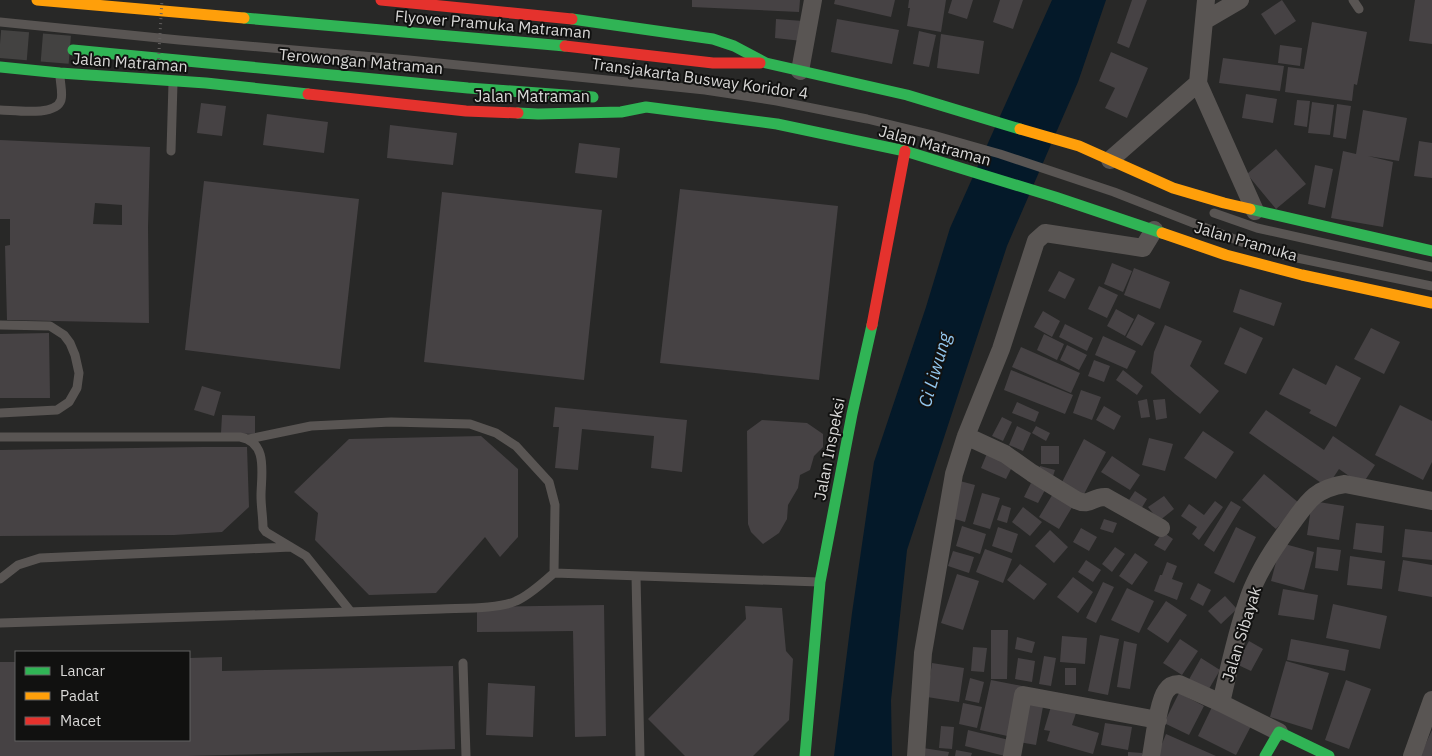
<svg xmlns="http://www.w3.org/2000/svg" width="1432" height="756" font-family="'IBM Plex Sans',sans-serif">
  <rect width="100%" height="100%" fill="#282827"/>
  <path fill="#041929" d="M1052,0H1106L1078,82L1007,246L907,550L891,700L892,756H834L852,613L874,462L926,307L950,228Z"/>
  <path fill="#464244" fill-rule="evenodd" d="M692,0H800L799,12L692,7Z
    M835,0H895L891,17L834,4Z
    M909,0H946L941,32L907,26L910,8H908Z
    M952,0H973L967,19L948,13Z
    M1000,0H1023L1013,29L993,22Z
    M1132,0H1147L1129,48L1117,43Z
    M1282,0L1296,21L1275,35L1261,14Z
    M1415,0H1432V44L1409,41Z
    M776,19L803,21L802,41L775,38Z
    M837,19L899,30L892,64L831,52Z
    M1312,22L1367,32L1357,85L1354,84L1352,101L1285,92L1288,67L1304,69Z
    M919,31L936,35L929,67L913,64Z
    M941,34L984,41L979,74L937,68Z
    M1280,45L1302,48L1300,66L1278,63Z
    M1111,52L1148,68L1127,118L1105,108L1115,88L1099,81Z
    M1223,58L1284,66L1280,91L1219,83Z
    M1246,94L1277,99L1273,123L1242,118Z
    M1297,100L1310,101L1307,127L1294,125Z
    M1312,102L1334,105L1330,135L1308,133Z
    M201,103L226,106L222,136L197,133Z
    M1337,104L1351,106L1346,139L1333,137Z
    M1363,110L1407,118L1399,161L1368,156L1393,162L1383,227L1331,218L1343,151L1356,154Z
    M267,114L328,122L324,153L263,145Z
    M390,125L457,133L453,165L387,158Z
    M0,140L150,147L148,227L149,323L7,320L5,246L10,245V219H0ZM95,203L122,205V225L93,224Z
    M1419,141L1432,143V178L1414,176Z
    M579,143L620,148L617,178L575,173Z
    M1276,149L1306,184L1276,209L1247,174Z
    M1315,165L1333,169L1325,208L1308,204Z
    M204,181L359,199L340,369L185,350Z
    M680,189L838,206L819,380L660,363Z
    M442,192L602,210L584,380L424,362Z
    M1112,263L1132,271L1123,292L1104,284Z
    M1134,268L1170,282L1160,309L1124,295Z
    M1059,271L1075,279L1065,299L1048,291Z
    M1099,286L1118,295L1107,318L1088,309Z
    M1240,289L1282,303L1274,326L1233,312Z
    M1116,309L1134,319L1125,336L1107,326Z
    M1043,311L1060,321L1052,337L1034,327Z
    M1138,314L1155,323L1142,346L1126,337Z
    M1065,324L1093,338L1087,351L1059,337Z
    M1165,325L1202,341L1190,366L1219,391L1200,414L1175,394L1151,373L1154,352Z
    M1240,327L1263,338L1246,374L1224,364Z
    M1371,328L1400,342L1384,374L1354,359Z
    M49,333L50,398H0V334Z
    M1044,334L1064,344L1057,360L1037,350Z
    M1103,336L1136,351L1127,369L1095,355Z
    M1067,345L1087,355L1079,370L1060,360Z
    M1021,347L1080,373L1071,393L1012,367Z
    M1094,360L1110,366L1104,382L1088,376Z
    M1336,365L1361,378L1336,427L1309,413L1311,410L1279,394L1293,368L1326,385Z
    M1011,370L1073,395L1065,414L1004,390Z
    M1123,370L1143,386L1137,395L1116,380Z
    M202,386L221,392L214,416L194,410Z
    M1081,390L1101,397L1092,420L1073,413Z
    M1147,399L1150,417L1141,418L1138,401Z
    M1165,399L1167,418L1156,420L1153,400Z
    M1017,402L1039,412L1035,422L1012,413Z
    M1400,405L1432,421V462L1423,480L1375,455Z
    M1104,406L1121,416L1114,430L1096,420Z
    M555,407L687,420L682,472L651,468L654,436L582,429L578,470L555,468L559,427H553Z
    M1266,410L1324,450L1333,436L1375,465L1362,485L1339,469L1327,487L1249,433Z
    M222,415L255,416V434L221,433Z
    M1002,417L1012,422L1003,441L992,436Z
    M762,420L807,423L823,434V447L814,456L810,470L800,475L798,488L788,505L787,519L779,533L763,544L751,532L748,524L747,431Z
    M1017,426L1031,433L1023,451L1009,445Z
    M1036,426L1050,433L1046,441L1032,433Z
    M1203,431L1234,452L1216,479L1184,458Z
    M481,436L518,469V537L500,557L485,537L436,593L369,595L315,540L318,513L294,492L349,439Z
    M1149,438L1173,444L1165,471L1142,465Z
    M1084,439L1106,452L1082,498L1060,486Z
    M1041,446H1059V464H1041Z
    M202,447H247L249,507L222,532L174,535L0,536V450Z
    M988,451L1014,463L1006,479L981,468Z
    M1112,456L1140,475L1130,490L1101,472Z
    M1040,466L1055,470L1052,479L1038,475Z
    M1264,474L1299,503L1276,529L1242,500Z
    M956,480L975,485L965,522L948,517Z
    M1031,483L1045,490L1038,503L1024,497Z
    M1135,491L1147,499L1141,509L1129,500Z
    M1054,492L1074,504L1059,529L1039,517Z
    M982,493L1000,498L990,529L973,524Z
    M1164,496L1174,509L1159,521L1148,507Z
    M1215,501L1223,507L1199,540L1192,534L1197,527L1181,516L1189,504L1204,515Z
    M1231,501L1241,507L1214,552L1204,545Z
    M1312,501L1344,506L1339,540L1307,535Z
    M1002,505L1011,508L1007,523L997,520Z
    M1023,507L1042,522L1030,536L1012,522Z
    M1104,519L1117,523L1113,533L1100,529Z
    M1356,523L1384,526L1382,553L1353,549Z
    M962,526L986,534L980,554L956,546Z
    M998,527L1018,534L1012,553L992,546Z
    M1236,527L1256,537L1234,583L1214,573Z
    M1081,528L1097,537L1089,551L1073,542Z
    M1405,529L1432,532V560L1402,557Z
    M1050,530L1068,547L1054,563L1035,546Z
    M1163,532L1173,539L1165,551L1154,545Z
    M1281,543L1314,552L1304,590L1271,581Z
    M1115,547L1125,554L1112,572L1102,564Z
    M1317,547L1341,550L1338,571L1315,568Z
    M985,549L1012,559L1003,583L976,572Z
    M953,551L974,557L969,573L948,566Z
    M1135,553L1148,562L1132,585L1119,576Z
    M1350,556L1385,561L1382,589L1347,585Z
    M1086,560L1101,570L1093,582L1078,572Z
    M1403,560L1432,565V597L1398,591Z
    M1167,562L1177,566L1172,579L1183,583L1177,600L1154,591L1160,575H1162Z
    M1020,564L1047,584L1034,600L1007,580Z
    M957,574L979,581L963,630L941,623Z
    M1073,577L1093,592L1078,613L1057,597Z
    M1103,582L1114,587L1096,623L1086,618Z
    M1198,583L1211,590L1203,606L1190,599Z
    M1127,588L1154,601L1139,633L1111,620Z
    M1283,589L1318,595L1314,620L1278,615Z
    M1225,596L1237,609L1221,624L1208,611Z
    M1166,601L1187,615L1168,643L1147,629Z
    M1333,604L1387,616L1380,649L1326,638Z
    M604,605L606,736L575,737L573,631L477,632V607Z
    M745,606L782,608L786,651L793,659L789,720L753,756H685L648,719L746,619Z
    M991,630H1008L1007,679H991Z
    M1100,635L1119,639L1108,695L1088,691Z
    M1062,636L1087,638L1085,664L1060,662Z
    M1017,637L1035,642L1032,653L1015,649Z
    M1180,639L1198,651L1182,675L1163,663Z
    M1291,639L1349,650L1345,671L1287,660Z
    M1124,641L1137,644L1130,689L1117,687Z
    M1249,641L1263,649L1251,671L1236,664Z
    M973,647L987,648L984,672L971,671Z
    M1044,656L1056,658L1051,686L1039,684Z
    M222,657V671L453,666L455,749L188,756H0V662H16V740H189V658Z
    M1018,658L1035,661L1032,682L1015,679Z
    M1201,658L1220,670L1206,694L1187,683Z
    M1286,661L1329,673L1312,730L1270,717Z
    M932,663L964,668L959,702L927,697Z
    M1065,668H1076V685H1065Z
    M970,678L984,682L979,703L965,700Z
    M991,680L1022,686L1012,737L980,730Z
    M1346,680L1371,689L1349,749L1325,740Z
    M488,683L535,686L533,737L486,735Z
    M1179,693L1204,706L1189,735L1164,723Z
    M1026,698L1044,701L1036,745L1019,742Z
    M963,703L982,707L977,728L959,724Z
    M1052,703L1077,710L1072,725L1099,733L1093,754L1047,741L1050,731L1044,730Z
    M1212,707L1251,726L1236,755L1198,736Z
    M1105,723L1132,727L1128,750L1101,745Z
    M941,726L954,727L952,749L939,748Z
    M968,730L1009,740L1005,756L965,746Z
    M1432,730V756H1420Z
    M1166,734L1216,756H1157Z
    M923,748L949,752L948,756H922Z
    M956,750L972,753L971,756H955Z
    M1128,752L1142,753V756H1128Z"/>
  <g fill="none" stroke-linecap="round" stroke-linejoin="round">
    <path stroke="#434241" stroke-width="28" stroke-dasharray="28 14" stroke-linecap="butt" d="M0,44L73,50"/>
    <path stroke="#595553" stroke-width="9" d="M1353,0L1359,9
      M0,22L179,40L409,60L647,84L705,90L777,101L867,119L933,135L1000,154L1114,192L1247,244L1283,255L1432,286
      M0,110C13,110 56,117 61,100C63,93 60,83 60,75
      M171,151L173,83
      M1214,213L1257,228L1432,267
      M0,325L50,326L64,335L70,343L75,355L79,373L77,388L69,402L57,410L0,413
      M0,437H240C269,442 261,475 261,496C261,507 263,517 263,528L266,532L306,556L351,612
      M249,439L311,426L391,422L470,424L496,433L516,446L549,482L555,505L554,573
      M636,576L640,756
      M0,579L18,565L40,558L291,547
      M0,623L441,609C461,608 499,609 516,601C530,595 542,583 554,573L819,582
      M463,663L466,756"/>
    <path stroke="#595553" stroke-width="18" d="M1206,0L1198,83L1255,211
      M1204,21L1240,0
      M800,71L813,0
      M1110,160L1198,83
      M966,436L1005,454L1032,473L1076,500C1091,507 1092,496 1106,497L1161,528
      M1279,732L1221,703C1229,669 1236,635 1247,603C1255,576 1273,549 1290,526C1307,503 1313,489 1345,484L1432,501
      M916,756L923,653L954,474L966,436L1001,349L1036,241L1045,233L1143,248L1154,230
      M1012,756L1023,695L1158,720
      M1151,756C1154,741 1158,702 1166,691C1169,686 1174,684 1179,684L1221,703
      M1412,756L1432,700"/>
    <path stroke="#30b455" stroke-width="11" d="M244,18L565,46
      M572,19L713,39L734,46L766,63L907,95L1020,129
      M73,50L468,88L593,97
      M0,67L60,73L206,83L308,94
      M518,113L538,114L621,112L646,107L777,124L905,151L1055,197L1162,233
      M1250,209L1432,251
      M805,756L820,582L852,414L872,325
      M1265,756L1279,732L1329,756"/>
    <path stroke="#ff9f0a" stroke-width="11" d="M37,0L244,18
      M1020,129L1079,146L1173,188L1224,203L1250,209
      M1162,233L1226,255L1302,275L1432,303"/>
    <path stroke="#e5322d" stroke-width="11" d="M381,0L572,19
      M565,46L713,63H760
      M308,94L466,111L518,113
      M872,325L905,151"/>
    <path stroke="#63605f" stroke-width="3" stroke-dasharray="1 4" stroke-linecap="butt" d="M158,69L162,0"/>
  </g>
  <g text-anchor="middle" stroke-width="4" stroke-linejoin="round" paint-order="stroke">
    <g font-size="16" fill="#d9d8d7" stroke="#111110">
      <text transform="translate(493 24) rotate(5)" y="6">Flyover Pramuka Matraman</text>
      <text transform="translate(361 61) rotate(5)" y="6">Terowongan Matraman</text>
      <text transform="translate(130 62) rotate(4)" y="6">Jalan Matraman</text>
      <text transform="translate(700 78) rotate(8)" y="6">Transjakarta Busway Koridor 4</text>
      <text x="532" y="102">Jalan Matraman</text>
      <text transform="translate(935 145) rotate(15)" y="6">Jalan Matraman</text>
      <text transform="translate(1246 241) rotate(16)" y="6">Jalan Pramuka</text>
      <text transform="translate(829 449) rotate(-79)" y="6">Jalan Inspeksi</text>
      <text transform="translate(1241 634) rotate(-73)" y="6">Jalan Sibayak</text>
    </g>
    <g font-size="18" font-style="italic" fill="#93c6ed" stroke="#111110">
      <text transform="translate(935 370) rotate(-74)" y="6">Ci Liwung</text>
    </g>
  </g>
  <rect x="15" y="651" width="175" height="90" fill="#111110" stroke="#616160"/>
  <rect x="25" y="667" width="25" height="8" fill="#30b455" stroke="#616160"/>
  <text x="60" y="676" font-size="15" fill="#d9d8d7">Lancar</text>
  <rect x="25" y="692" width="25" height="8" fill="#ff9f0a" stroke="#616160"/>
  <text x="60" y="701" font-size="15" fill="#d9d8d7">Padat</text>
  <rect x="25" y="717" width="25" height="8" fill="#e5322d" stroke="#616160"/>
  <text x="60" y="726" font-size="15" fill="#d9d8d7">Macet</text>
</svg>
